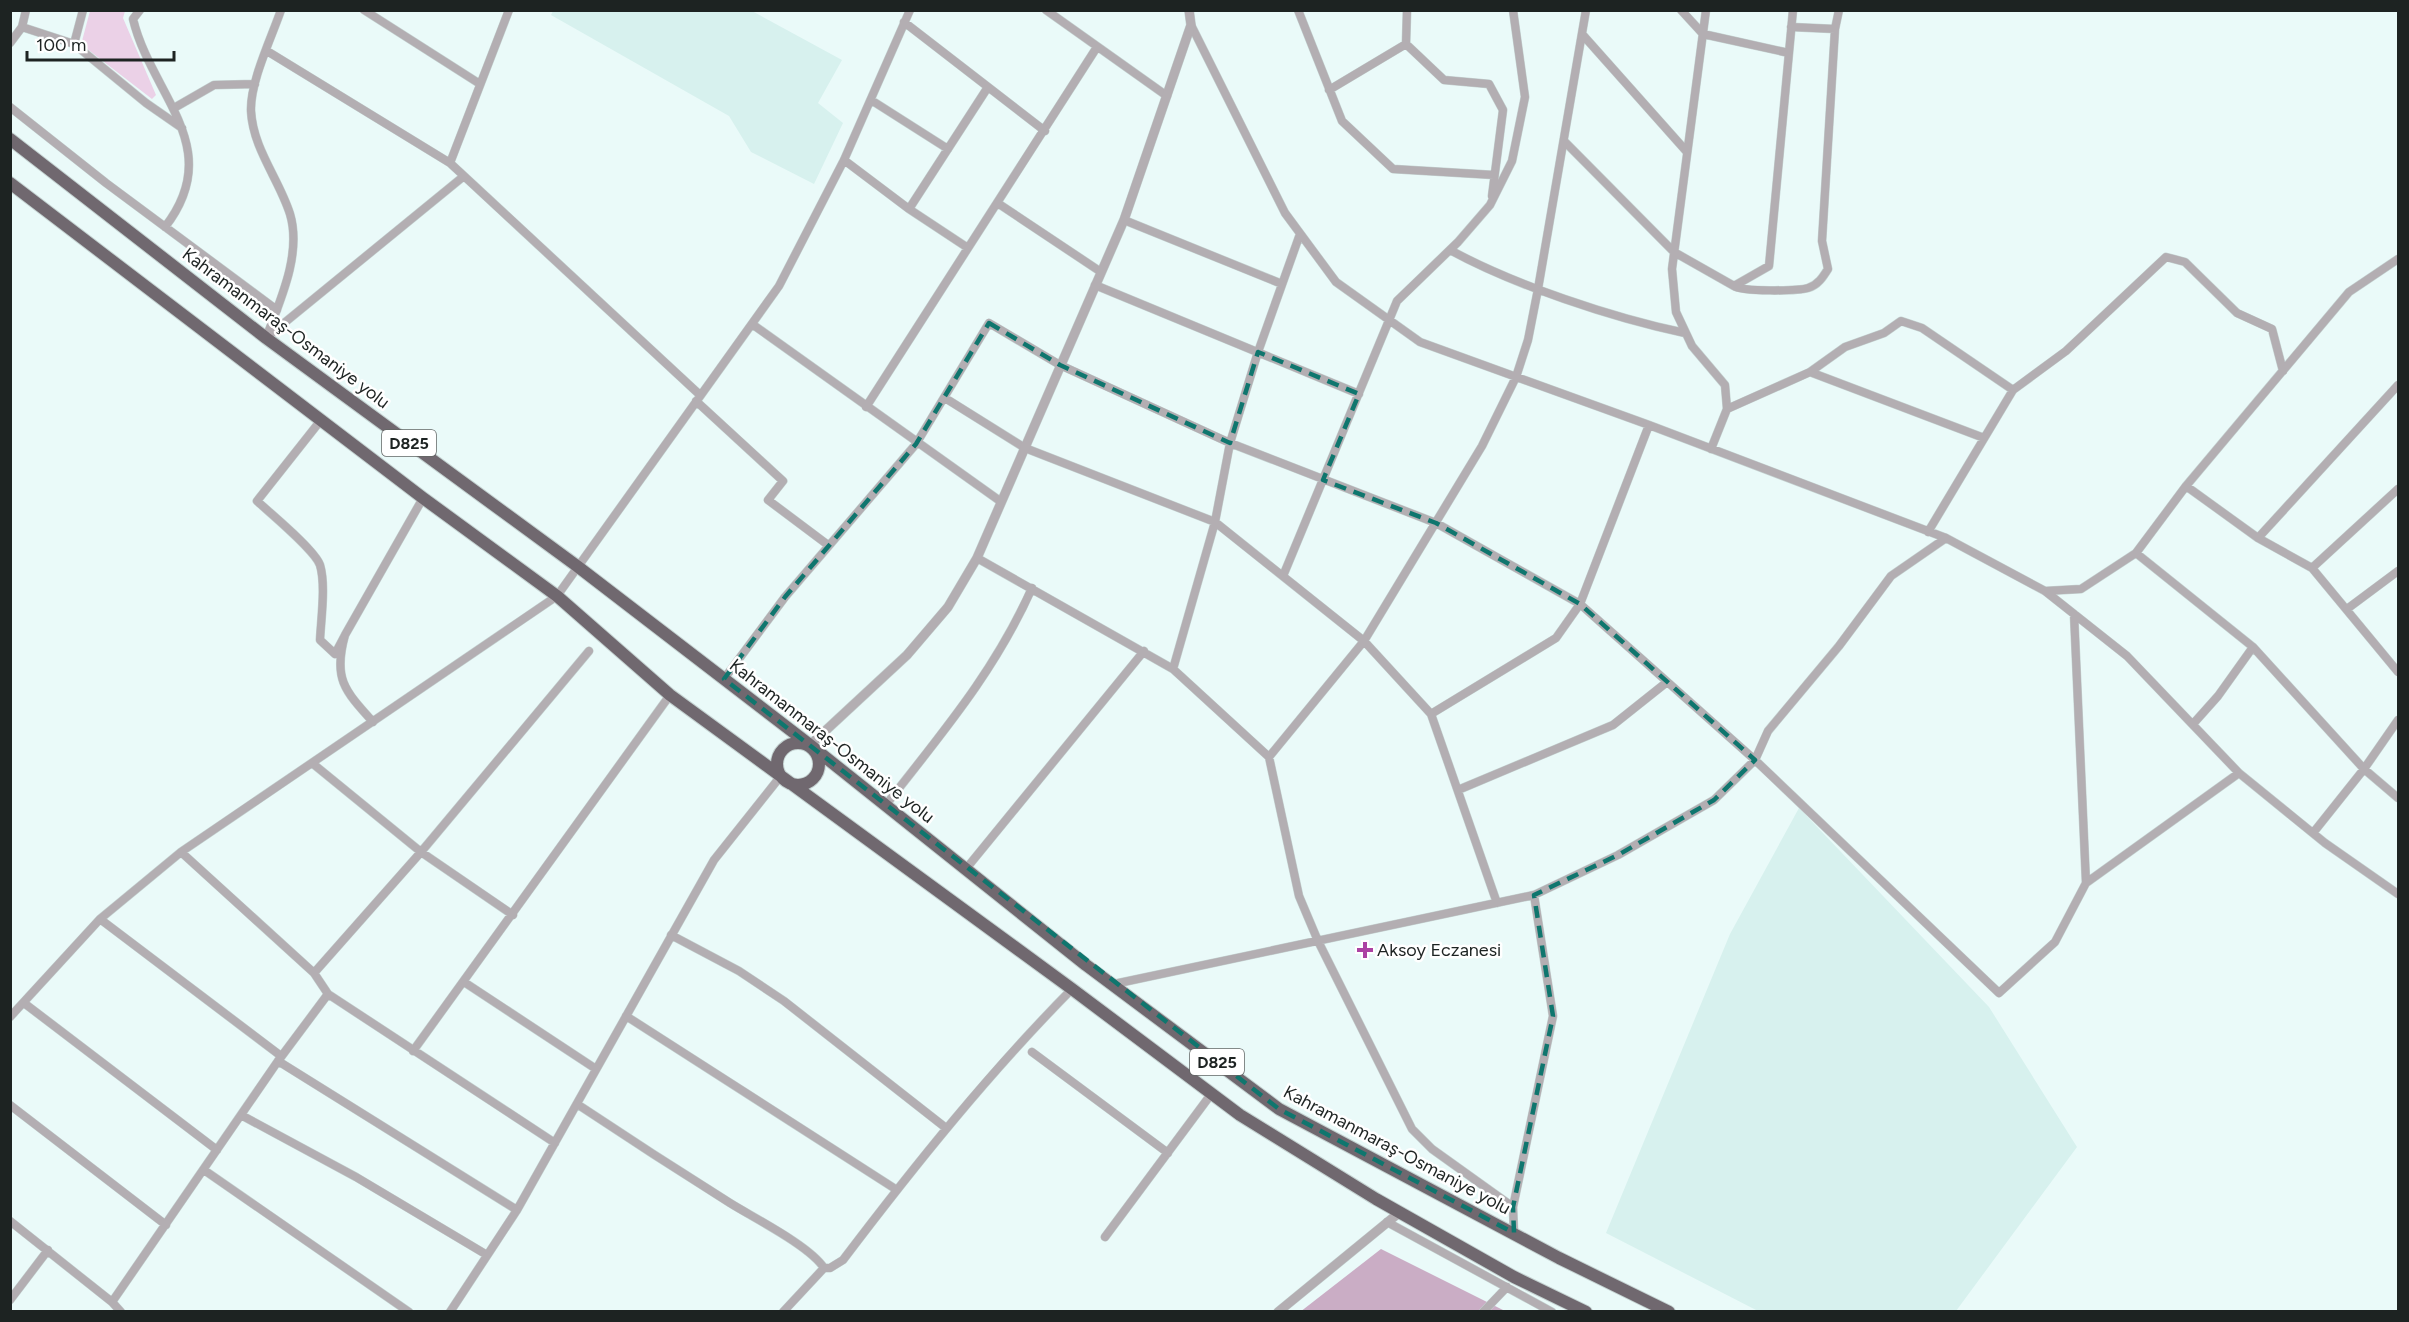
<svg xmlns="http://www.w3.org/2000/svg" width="2409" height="1322" font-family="Figtree,sans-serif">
  <rect width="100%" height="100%" fill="#eafaf9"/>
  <path fill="#d7f1ee" d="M553,11H752L842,60L818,103L843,123L814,184L751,152L729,116L551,15Z
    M1799,808L1989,1007L2077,1147L1956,1311H1758L1606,1233L1730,934Z"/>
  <path fill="#ebd1e7" d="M90,11H125L123,18L156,95L152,99L86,48L82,41Z"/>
  <path fill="#caadc5" d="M1381,1249L1505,1311L1300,1312Z"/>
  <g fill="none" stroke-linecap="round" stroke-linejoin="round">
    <defs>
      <path id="minor" d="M140,10L133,19C151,95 227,147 165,227
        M364,10L480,84
        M1046,10L1167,96
        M1298,10L1342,121L1393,169L1494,175
        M1407,10L1406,44L1444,80L1489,84L1503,110L1492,196
        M1681,10L1703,34L1789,53
        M1706,10L1672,269L1676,312L1692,346L1725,385L1727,409L1711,449
        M904,22L1045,131
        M1191,25L1285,213L1336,282L1420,342L1649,425L1946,538L2045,591L2127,656L2239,773L2325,843L2398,894
        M22,27L74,44L146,103L182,128
        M1791,27L1835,29
        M1582,34L1687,152
        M10,43L22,27L26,10
        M74,44L83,10
        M267,51L450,163L700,395
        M1329,90L1406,44
        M871,100L948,149
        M10,107L106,183L277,310
        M174,108L214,85L255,84
        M1564,141L1674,252L1734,286L1769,266L1793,10
        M844,160L909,209L968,248
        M450,163L509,10
        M999,204L1101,272
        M909,209L988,87
        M1124,220L1282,284
        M1450,250C1514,285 1613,318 1685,333
        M1095,285L1359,394
        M1734,286C1742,292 1798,291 1808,288C1818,285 1823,277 1828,269L1822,241L1835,29L1839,10
        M752,324L1000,501
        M267,337L464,176
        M266,338C280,301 302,254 290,214C279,179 253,149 251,111C250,82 271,39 281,10
        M1810,372L1845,347L1884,333L1901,321L1922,328L2013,390
        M945,398L1025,448L1215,522L1364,641L1431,714L1497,903
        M696,401L783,481L768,500L828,545
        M866,407L1097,47
        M1727,409L1810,372L1984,438
        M321,420L257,501C270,513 315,550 320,565C326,585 321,619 320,640L335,654L345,635C333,678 344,690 373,722
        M2186,486L2258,538L2312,568L2398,672
        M1928,532L2013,390L2066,351L2166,257L2185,262L2237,313L2272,329L2283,371
        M2258,538L2398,385
        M2136,553L2253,647L2364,769L2398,798
        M977,558L1173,669L1269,757L1299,896L1318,941L1412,1129L1432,1149L1513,1207
        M2312,568L2398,489
        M1283,576L1397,301L1458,242L1490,205L1512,161L1525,97L1513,10
        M2045,591L2081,589L2136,553L2186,486L2349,292L2398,259
        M2347,609L2398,571
        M2074,614L2086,883
        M345,635L423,498
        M1173,669L1215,522L1230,443L1258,352L1300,234
        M724,679L785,597L916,444L989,323L1060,365L1230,443L1436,523L1580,604L1755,760L1999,993L2055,942L2086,883L2239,773
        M1431,714L1556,638L1580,604L1649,425
        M2193,724L2218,696L2253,647
        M1269,757L1364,641L1482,446L1516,377L1528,340L1538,289L1586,10
        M312,763L421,852L513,915
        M1458,790L1613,725L1667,682
        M885,806C941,734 994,673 1032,588
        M2313,833L2364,769L2398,720
        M181,852L314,973L328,994L555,1143
        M965,870L1144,651
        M100,919L281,1056
        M671,935L739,971L784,1001L946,1128
        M314,973L421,852L589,651
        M464,982L596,1069
        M1114,984L1534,895L1618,855L1714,800L1755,760L1768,731L1839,646L1891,576L1946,538
        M24,1003L217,1150
        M626,1016L897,1190
        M10,1017L100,919L181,852L557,596L779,286L844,160L910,10
        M413,1051L670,695
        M1032,1052L1168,1153
        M278,1061L517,1210
        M577,1104C628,1138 679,1171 730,1203C754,1218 810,1246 824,1268
        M10,1105L166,1225
        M241,1115L356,1177L487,1255
        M204,1170L409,1312
        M10,1221L112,1302
        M1387,1222L1552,1312
        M1514,1233L1513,1207L1553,1016L1534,895
        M1105,1237L1212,1093
        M10,1300L48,1250
        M121,1312L112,1302L278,1061L328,994
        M450,1312L517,1210L714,860L780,777
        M783,1312L824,1268H830L843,1260C915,1165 989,1073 1072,989
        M1483,1312L1507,1287"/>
      <path id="tertiary" d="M810,745L907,655L948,607L977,558L1124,220L1191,25L1189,10
        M1278,1312L1400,1212"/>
      <path id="trunk" d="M10,139L266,338L577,566L810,745L1086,965L1279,1109L1559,1258L1669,1312
        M10,183L423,498L557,596L670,695L1072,989L1240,1115L1376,1199L1514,1277L1586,1312
        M777 764a21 21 0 1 1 42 0a21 21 0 1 1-42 0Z"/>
    </defs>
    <use href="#minor" stroke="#c5d3d2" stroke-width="9"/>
    <use href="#tertiary" stroke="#c5d3d2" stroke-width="10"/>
    <use href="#trunk" stroke="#c5d3d2" stroke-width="14"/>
    <use href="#minor" stroke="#b3aeb2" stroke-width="8"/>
    <use href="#tertiary" stroke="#b3aeb2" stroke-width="9"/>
    <use href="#trunk" stroke="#70686f" stroke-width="12"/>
  </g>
  <path fill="none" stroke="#0f766e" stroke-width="4.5" stroke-dasharray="12 8" stroke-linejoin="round" d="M989,323L1060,365L1230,443L1258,352L1359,394L1323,480L1436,523L1580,604L1755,760L1714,800L1618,855L1534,895L1553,1016L1513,1207L1514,1233L1279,1109L724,679L785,597L916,444Z"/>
  <path fill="#ac42a3" stroke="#fff" stroke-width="2" d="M1362 941h6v6h6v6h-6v6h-6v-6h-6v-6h6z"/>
  <g text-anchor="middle" stroke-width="5" stroke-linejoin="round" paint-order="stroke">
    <g fill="#fff" stroke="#616564" stroke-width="1.5">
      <rect x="382" y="430" width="54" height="26" rx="4.5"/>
      <rect x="1190" y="1049" width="54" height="26" rx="4.5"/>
    </g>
    <g font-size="16" font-weight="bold" fill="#1d2322">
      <text x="409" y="449">D825</text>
      <text x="1217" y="1068">D825</text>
    </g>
    <g font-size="18" fill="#1d2322" stroke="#fff">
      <text transform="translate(286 328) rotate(37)" y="6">Kahramanmaraş-Osmaniye yolu</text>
      <text transform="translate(832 741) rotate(38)" y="6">Kahramanmaraş-Osmaniye yolu</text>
      <text transform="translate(1397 1150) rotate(28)" y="6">Kahramanmaraş-Osmaniye yolu</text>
    </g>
    <g font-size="18" fill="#1d2322" stroke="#fff" text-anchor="start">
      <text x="1377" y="956">Aksoy Eczanesi</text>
    </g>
  </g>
  <rect width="2409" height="1322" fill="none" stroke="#1d2322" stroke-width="24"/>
  <path d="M27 51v9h147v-9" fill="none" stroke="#1d2322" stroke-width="3"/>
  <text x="36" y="51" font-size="18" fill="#1d2322" stroke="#ffffff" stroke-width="4.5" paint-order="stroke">100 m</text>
</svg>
